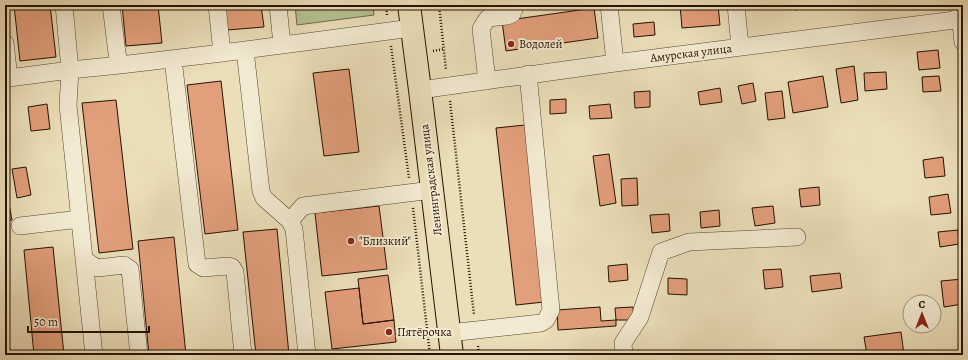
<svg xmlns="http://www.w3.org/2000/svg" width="968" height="360" font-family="Alegreya,serif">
  <rect width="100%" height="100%" fill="#ebdfb9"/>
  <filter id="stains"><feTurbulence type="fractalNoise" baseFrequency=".005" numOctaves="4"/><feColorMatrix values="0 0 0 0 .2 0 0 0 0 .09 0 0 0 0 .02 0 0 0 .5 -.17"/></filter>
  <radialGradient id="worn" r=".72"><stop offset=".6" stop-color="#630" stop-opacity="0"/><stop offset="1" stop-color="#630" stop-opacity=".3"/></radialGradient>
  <path fill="#b5c291" stroke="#6d6949" d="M295,5H373L374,15L297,25Z"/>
  <path fill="#e29f7b" stroke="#251001" d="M14,5H50L56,57L20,61Z
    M122,5H158L162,43L126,46Z
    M224,5H261L264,27L227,30Z
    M680,5H718L720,25L682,28Z
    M795,5H824V6L795,10Z
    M594,8L598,38L506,51L502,21Z
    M654,22L655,35L634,37L633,24Z
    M938,50L940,68L919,70L917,52Z
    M854,66L858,100L841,103L836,69Z
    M349,69L359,152L324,156L313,73Z
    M886,72L887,89L865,91L864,73Z
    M823,76L828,107L793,113L788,82Z
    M939,76L941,91L923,92L922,77Z
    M221,81L238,230L205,234L187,85Z
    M753,83L756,101L742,104L738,86Z
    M720,88L722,102L700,105L698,92Z
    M650,91V107L635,108L634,92Z
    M782,91L785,118L768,120L765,93Z
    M566,99V113L550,114V100Z
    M116,100L133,249L99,253L82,103Z
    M47,104L50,129L31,131L28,107Z
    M610,104L612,118L590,119L589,106Z
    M525,125L544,302L516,305L496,128Z
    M609,154L616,203L600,206L593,156Z
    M943,157L945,176L925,178L923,160Z
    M26,167L31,195L17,198L12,169Z
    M637,178L638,205L622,206L621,179Z
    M819,187L820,205L801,207L799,189Z
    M948,194L951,213L931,215L929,197Z
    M9,204L12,220L5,221V205Z
    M379,206L387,269L322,276L315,213Z
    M773,206L775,223L755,226L752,208Z
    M719,210L720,226L701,228L700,212Z
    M669,214L670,231L652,233L650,215Z
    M277,229L289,355H256L243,232Z
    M958,230L959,244L940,247L938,232Z
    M174,237L186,355H149L138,241Z
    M53,247L64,355H34L24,250Z
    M627,264L628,280L609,282L608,266Z
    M781,269L783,287L765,289L763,270Z
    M840,273L842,288L812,292L810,276Z
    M388,275L394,320L363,324L358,279Z
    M668,278L687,279V295L668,294Z
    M963,279V304L944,307L941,281Z
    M359,288L363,324L394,320L396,342L332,349L325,292Z
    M600,307L601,321L616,320V326L558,330L557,310Z
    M633,307L634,320H616L615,308Z
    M901,332L904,355H867L864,337Z"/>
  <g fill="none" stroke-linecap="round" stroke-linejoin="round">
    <defs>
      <path id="minor" d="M64,5L70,70L120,65
        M111,5L117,53L120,65L222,53L217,5
        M278,5L282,45
        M609,5L615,63
        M736,5L740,47
        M959,5L963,42
        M5,43L9,78L70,70L68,105L94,355
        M245,50L261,191L264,198L290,221L294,229L307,355
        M222,53L412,28
        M173,59L197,264L203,268L228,266L232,267L235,272L243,355
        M487,81L481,29L485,22L488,18L507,16L512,14L514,9L513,5
        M420,90L615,63L963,19
        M290,221L303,206L432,190
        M20,226L80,219
        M84,259L92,265L98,268L124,265L130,269L139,355
        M449,333L541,323L546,320L551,310L528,74
        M624,355L623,343L640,317L661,252L689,242L797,237"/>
      <path id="highway" d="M409,5L420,90L452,355"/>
    </defs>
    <use href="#minor" stroke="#56442f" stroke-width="18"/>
    <use href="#highway" stroke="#251001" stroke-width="24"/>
    <path stroke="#251001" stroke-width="2.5" stroke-dasharray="1 2" stroke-linecap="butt" d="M386,5L387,15
      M439,5L446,70
      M391,46L409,178
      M433,51L444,49
      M450,101L474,315
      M413,208L430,355
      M478,346L479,355"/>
    <use href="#minor" stroke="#f2ead2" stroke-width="17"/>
    <use href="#highway" stroke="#ebdfb9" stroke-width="22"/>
  </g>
  <g fill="#8f2418" stroke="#f2ead2" stroke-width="1.5">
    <circle cx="511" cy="44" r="4"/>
    <circle cx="351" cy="241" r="4"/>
    <circle cx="389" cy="332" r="4"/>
  </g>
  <g text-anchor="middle" stroke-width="4" stroke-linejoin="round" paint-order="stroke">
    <g font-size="12" fill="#251001" stroke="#f2ead2" text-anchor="start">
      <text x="519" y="48">Водолей</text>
      <text x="359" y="245">"Близкий"</text>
      <text x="397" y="336">Пятёрочка</text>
    </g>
    <g font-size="12" fill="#251001" stroke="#f2ead2">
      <text transform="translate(691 53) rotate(-7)" y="4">Амурская улица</text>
      <text transform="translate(431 180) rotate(-97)" y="4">Ленинградская улица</text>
    </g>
  </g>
  <rect width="968" height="360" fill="none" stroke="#ebdfb9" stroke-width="20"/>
  <rect x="6" y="6" width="956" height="348" fill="none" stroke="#251001" stroke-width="2"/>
  <rect x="10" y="10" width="948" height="340" fill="none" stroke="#251001"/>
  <g transform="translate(922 314)"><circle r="19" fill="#f2ead2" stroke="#a0937e"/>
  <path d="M0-3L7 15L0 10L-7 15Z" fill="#8f2418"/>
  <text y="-6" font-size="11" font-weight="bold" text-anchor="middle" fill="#251001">С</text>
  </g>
  <path d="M28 326v6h121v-6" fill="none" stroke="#251001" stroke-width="2"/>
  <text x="34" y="326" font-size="12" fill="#251001" stroke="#f2ead2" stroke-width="3" paint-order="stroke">50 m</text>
  <rect width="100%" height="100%" filter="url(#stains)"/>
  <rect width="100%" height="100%" fill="url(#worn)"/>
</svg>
